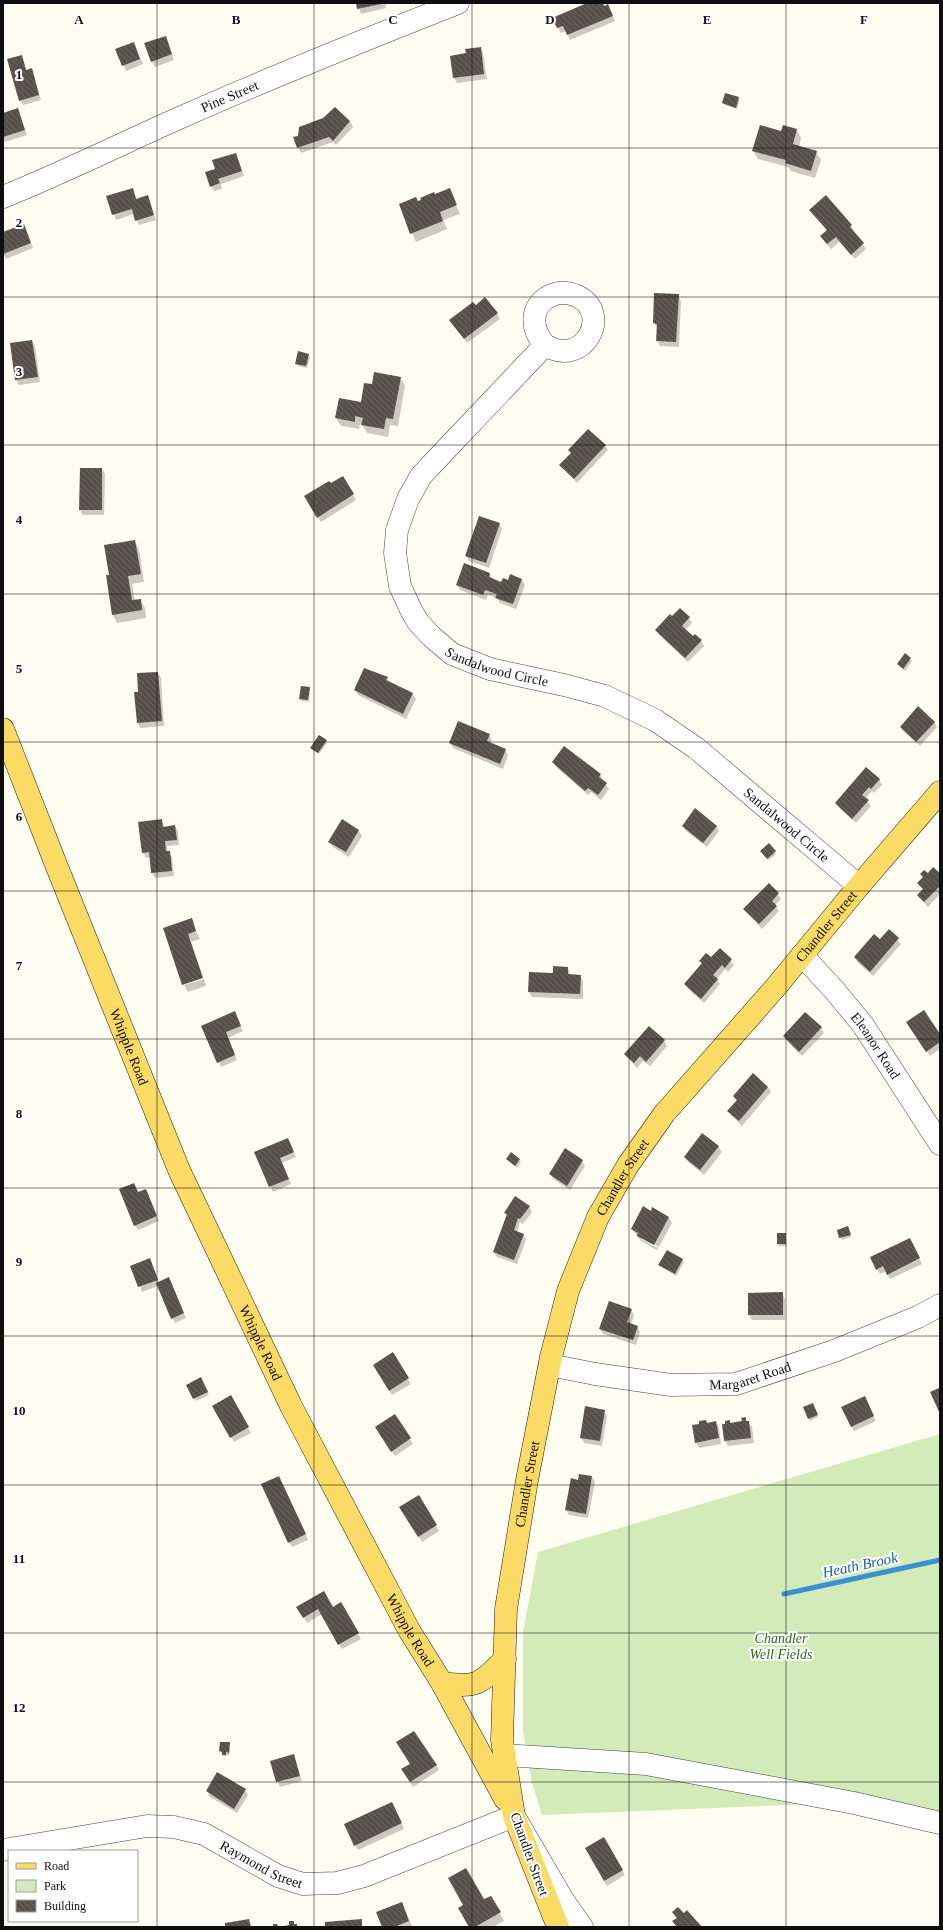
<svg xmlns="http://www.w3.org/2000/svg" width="943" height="1930" font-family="'Times New Roman',serif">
  <defs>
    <pattern id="building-back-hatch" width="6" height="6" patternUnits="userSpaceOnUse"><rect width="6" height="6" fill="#58504b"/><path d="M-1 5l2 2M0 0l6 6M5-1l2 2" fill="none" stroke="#6b6561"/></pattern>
  </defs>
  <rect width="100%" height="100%" fill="#fffdf1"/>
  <path fill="#d2ebb9" d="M940,1434V1834L812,1804L542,1815L532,1783L523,1732V1632L538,1552Z"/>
  <path fill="#0003" d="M357,3H391L385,5L386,8L361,14Z
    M590,3H603L604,7L608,5L615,21L570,40L566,31L561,33L558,28Z
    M165,37L174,60L155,67L152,62Z
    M133,43L143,64L126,71L117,49Z
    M480,48L483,53L487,79L457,83L454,78L451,56L467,54Z
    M21,56L27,71L31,70L34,75L41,100L23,105L20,100Z
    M738,98L740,100L737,109L725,105L723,103Z
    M17,109L27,135L5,142L3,138V114Z
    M335,109L350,121L353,127L336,145L333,142L301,153L294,138L324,119Z
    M783,126L797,130L801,138L799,147L816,152L821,160L815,178L791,171L788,167L758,159L753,151L782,132Z
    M236,154L244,176L221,184L222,189L214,191L211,186L216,170Z
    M132,189L137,200L147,197L156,220L139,225L134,214L116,220L108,197Z
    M449,190L460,214L443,220L447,229L416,242L400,205L418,202Z
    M826,197L851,226L854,231L853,232L866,249L855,259L839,242L831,249L824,241L827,231L811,210Z
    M24,226L33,248L6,259L3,253V234Z
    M678,295L681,301L679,347L660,346L657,341V328L654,323Z
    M497,314L500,319L467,343L453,325Z
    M32,341L35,346L40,382L19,385L16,380Z
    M308,354L310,357L307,368L298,366L296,364Z
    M400,378L405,386L398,426L390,425L388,437L367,433L362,424H360L359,429L341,426L336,418L362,403L373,385Z
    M605,445L608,450L577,483L561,465Z
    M102,469L105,474L104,515H83L80,510Z
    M342,477L356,500L321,522L305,497Z
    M499,524L502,529L489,568L469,561L466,556Z
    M135,541L139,549L144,582L132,584L135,601L140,600L145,608L146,618L117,623L113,615L110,576Z
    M464,565L490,574L493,580L502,583L522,580L525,585L516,609L500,603L497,598L488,595L486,600L460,590L457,585Z
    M672,617L689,618L692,623L685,630L693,637L701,641L704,646L688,662L659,635L656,630Z
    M905,655L912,661L905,671L898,664Z
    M158,673L161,678L164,726L140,728L138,723L139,693Z
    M387,678L390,682L413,694L416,699L406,719L358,695L355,690Z
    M301,687L309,688L310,690L309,702L302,701L300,699Z
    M934,722L937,727L920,746L904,732L901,727Z
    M489,735L492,740L490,743L505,750L508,755L503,769L453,748L450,743Z
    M326,741L327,743L319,754L313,750L311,748Z
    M553,762L600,774L603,781L609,789L601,800L591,792L588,795L556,767Z
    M879,779L882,785L874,793L872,791L865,799L871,806L856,823L839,808L836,803Z
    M161,820L164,827L175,826L178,831L179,845L167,846L168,852L172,857L174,876L155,878L152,873L151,857L146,858L143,852Z
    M342,821L359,831L362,836L349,857L333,847L330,842Z
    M683,826H716L719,831L707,847L686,831Z
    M775,852L776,854L769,860L763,853Z
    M921,874H940V894L928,907L918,896L923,890L918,883L923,878Z
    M769,884L781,899L775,905L779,911L762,929L745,910Z
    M191,920L200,939L191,942L203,977L183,984L165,929Z
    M889,931L901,944L873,976L858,963L855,958L880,941Z
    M720,949L734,965L728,972L725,969L717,979L720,984L704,1003L688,989L685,984L702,964L701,961L711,959Z
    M568,968L571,976H580L583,981V999L532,997L529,992Z
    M204,979L206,986L188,992L184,985Z
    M237,1018L243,1031L228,1038L237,1060L221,1067L203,1026Z
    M821,1028L824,1033L802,1056L787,1041L784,1036Z
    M911,1028L940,1036V1049L930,1056Z
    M664,1041L667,1046L650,1066L643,1061L637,1068L625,1055Z
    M768,1087L771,1092L742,1126L732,1116L729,1111L737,1101L734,1097Z
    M703,1134L719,1147L722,1152L704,1175L688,1162L685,1157Z
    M290,1144L296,1157L282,1163L291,1184L273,1192L256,1152Z
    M511,1153L521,1162L517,1168L507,1159Z
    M582,1161L585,1166L570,1190L553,1179L550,1174Z
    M146,1190L159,1221L138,1230L135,1225L138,1193Z
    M529,1207L532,1212L523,1224L520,1222L517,1232L523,1234L526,1240L517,1264L497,1257L494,1252L507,1216L505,1213Z
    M651,1212L669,1218L672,1223L659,1247L641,1237V1239L658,1248L657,1250L641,1241L632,1229Z
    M849,1230L851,1237L842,1240L840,1238Z
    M785,1234L787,1246H779L778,1244Z
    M912,1244L922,1264L890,1279L886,1271L880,1274L877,1269Z
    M150,1259L159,1282L171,1283L186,1318L175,1323L158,1286L142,1292L132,1266Z
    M682,1260L684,1262L676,1276L659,1265Z
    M782,1293L785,1299V1320H752L749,1315Z
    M631,1310L634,1315L631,1324L637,1326L640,1332L636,1345L603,1334L600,1329Z
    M393,1353L411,1384L392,1395L374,1365Z
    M200,1378L209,1395L196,1401L187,1385Z
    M230,1397L251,1433L234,1442L214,1406Z
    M867,1402L876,1421L854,1431L851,1426Z
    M813,1406L818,1417L810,1421L804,1408Z
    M604,1411L607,1416L602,1446L584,1443L581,1437Z
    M394,1415L413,1444L395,1456L379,1433Z
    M745,1419L752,1427L754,1443L728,1446L725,1441L723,1425L729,1421L731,1424L743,1422Z
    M716,1422L719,1427L721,1444L699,1448L696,1442L700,1425Z
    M592,1477L595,1482L588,1518L569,1515L566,1510Z
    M281,1482L308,1540L292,1547L289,1542Z
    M418,1496L439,1531L422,1542L401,1507Z
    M341,1603L361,1639L342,1649L322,1614L307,1623L298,1607L333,1608Z
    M229,1743L230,1754L224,1757L220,1751Z
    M293,1756L302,1781L280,1787L271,1762Z
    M411,1764L436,1765L439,1770L413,1787L405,1774Z
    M245,1790L248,1795L237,1813L210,1797L207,1791Z
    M395,1808L404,1829L358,1850L355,1845Z
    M604,1838L625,1875L607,1886L586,1849Z
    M491,1897L504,1921L493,1927H470L465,1905L484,1901Z
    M402,1903L412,1926L383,1927Z"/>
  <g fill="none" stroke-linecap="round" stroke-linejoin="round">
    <path stroke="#3991d1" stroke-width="5" d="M784,1594L940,1560"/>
  </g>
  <path fill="url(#building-back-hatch)" d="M356,3H381V4L357,9Z
    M587,3H603L604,6L608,4L613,16L567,35L563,26L557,28L552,18Z
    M166,36L172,54L151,62L144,43Z
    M134,42L140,59L122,66L115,49Z
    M481,47L484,74L453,78L450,56L466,53L465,49Z
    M22,55L26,70L32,68L39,95L19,101L7,59Z
    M725,93L739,97L736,108L722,103Z
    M335,107L350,121L333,141L329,137L297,148L293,137L298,136L299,127L323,118Z
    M18,108L25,130L3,137V113Z
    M760,125L781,131L783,125L797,129L793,144L817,151L811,171L785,163L786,160L752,151Z
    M236,153L242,171L218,179L220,183L210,187L205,172L215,169L212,160Z
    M133,188L136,199L148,195L154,215L135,221L132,209L112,215L106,196Z
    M450,188L457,205L440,212L443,221L410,234L399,204L416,197L418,201L421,200L420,198L434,192L435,194Z
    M826,195L852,225L850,227L864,243L851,255L836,237L827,244L820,236L827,230L809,210Z
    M24,224L31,243L3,254V232Z
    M654,293L679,294L676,342L656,341L657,324L653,323Z
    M485,297L498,313L464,339L449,320L473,302L476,305Z
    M32,340L38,377L15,380L10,343Z
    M298,351L309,354L306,366L295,364Z
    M374,372L401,377L393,419L386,418L384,429L361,425L363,418L355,416V422L335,418L339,398L361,402L364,383L372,384Z
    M588,429L606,445L574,479L559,465L571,453L568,450Z
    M80,468H102V510H79Z
    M343,476L354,494L317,518L304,496L329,481L331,483Z
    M479,516L500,523L486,563L465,556Z
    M135,540L141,574L128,576L132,600L141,599L142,610L112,615L106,575H109L104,545Z
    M464,563L490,573L489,577L501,582L503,578L508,580L510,574L522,579L513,604L495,598L497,594L485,590L483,595L456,585Z
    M680,608L690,617L682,626L693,636L695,634L702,640L685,658L655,630L670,614L672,616Z
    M905,653L911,658L903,669L897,664Z
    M364,668L388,677L386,680L413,693L403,714L354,690Z
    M158,672L162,721L137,723L134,692H138L137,673Z
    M301,686L310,687L308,700L299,699Z
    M918,706L935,722L916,742L900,727Z
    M458,721L490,734L487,741L506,749L500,764L449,743Z
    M319,735L327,740L318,753L310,748Z
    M564,746L601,774L599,777L607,783L598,795L588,788L585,791L552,762Z
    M866,767L880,779L871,789L869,787L862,795L869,800L852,819L835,803Z
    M695,808L717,826L703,843L682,826Z
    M162,819L163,827L175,825L177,840L165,841L166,851H170L172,871L151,873L149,852L142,853L138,822Z
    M342,819L359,830L346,852L328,842Z
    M769,843L776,851L767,859L760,851Z
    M933,867L940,873V886L924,902L917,895L923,889L917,883L923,877L920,874L924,870L928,873Z
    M769,883L779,893L772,901L777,906L759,924L743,909Z
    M192,918L196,931L188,934L203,978L182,985L163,928Z
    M889,929L899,938L870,972L854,957L874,934L880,939Z
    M720,948L732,959L725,968L722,965L713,975L718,979L701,999L684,984L702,963L699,961L706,953L711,957Z
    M553,966L568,967V974L581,975L580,994L528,992L529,972L553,973Z
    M924,1010L940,1034V1042L926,1052L906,1022Z
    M235,1011L241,1026L226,1032L235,1055L217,1063L201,1026Z
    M805,1012L822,1027L799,1052L783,1036Z
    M649,1026L665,1040L646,1062L640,1056L634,1063L624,1054Z
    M753,1073L768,1087L739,1121L727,1111L737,1100L733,1096Z
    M702,1133L719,1146L700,1170L684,1157Z
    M288,1138L294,1152L280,1158L289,1179L269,1187L254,1152Z
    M565,1148L583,1160L567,1186L549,1174Z
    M511,1152L520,1159L515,1166L506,1159Z
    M134,1183L138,1192L146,1189L157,1216L134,1226L119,1189Z
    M515,1196L530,1206L520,1219L518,1218L514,1230L524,1234L514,1260L493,1252L507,1214L504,1213Z
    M643,1206L651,1211L652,1207L669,1217L654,1245L637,1236L638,1233L631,1229Z
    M848,1226L851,1235L839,1238L837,1230Z
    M777,1233H786V1244H777Z
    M910,1238L920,1258L887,1275L883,1266L876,1270L870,1257Z
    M667,1250L683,1259L675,1274L658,1265Z
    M150,1258L158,1280L138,1287L130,1266Z
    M169,1277L184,1313L171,1319L156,1283Z
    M783,1292V1315H748V1293Z
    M609,1301L632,1309L627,1322L638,1326L633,1340L599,1329Z
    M393,1352L409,1378L389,1391L373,1365Z
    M201,1377L208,1392L193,1399L186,1385Z
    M939,1388L940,1391V1414L930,1392Z
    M231,1395L249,1427L230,1438L212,1406Z
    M865,1396L874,1416L851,1427L841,1407Z
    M813,1403L818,1415L808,1419L803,1407Z
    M585,1406L605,1410L600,1441L580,1438Z
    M395,1414L411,1438L391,1452L375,1427Z
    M746,1417V1421H749L751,1438L724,1441L722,1424H725V1421L730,1420V1423L742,1421L741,1418Z
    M706,1420L707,1423L716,1421L719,1438L695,1443L692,1425L699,1424V1421Z
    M579,1474L592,1476L586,1514L565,1510L571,1478L578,1480Z
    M279,1476L306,1534L288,1543L261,1484Z
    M419,1495L437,1525L418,1537L399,1507Z
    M324,1591L333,1607L341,1602L359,1633L338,1645L318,1609L303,1618L296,1607Z
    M414,1731L437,1765L410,1782L401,1769L410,1764L396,1742Z
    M220,1742H230L229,1753L226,1752V1755H222V1752L219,1751Z
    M294,1754L300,1776L276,1782L270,1761Z
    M217,1772L246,1789L234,1809L206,1791Z
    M392,1802L402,1823L354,1846L344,1824Z
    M604,1837L623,1870L604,1881L585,1848Z
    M466,1868L484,1899L491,1896L501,1912L475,1927H469L458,1908L463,1905L448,1878Z
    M402,1902L409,1921L394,1927H382L376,1912Z
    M678,1907L684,1913L687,1910L702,1927H677L672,1921L677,1918L672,1912Z
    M249,1919L251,1927H225V1923Z
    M362,1919V1927H325V1922Z
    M289,1921H294V1924H297V1927H279L289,1925Z
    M273,1924H277L278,1927H273Z"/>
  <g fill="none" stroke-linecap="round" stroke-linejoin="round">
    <defs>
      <g id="minor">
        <path id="s1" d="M3,197C62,173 119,145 177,119C269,78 364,40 458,3"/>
        <path id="s2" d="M545,345C531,330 529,306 550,296C558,292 568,292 577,296C613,313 584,369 545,345L435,461L421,476L408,499L397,530L395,553L400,586L411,610L418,622L431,636L452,654L490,669L564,685L605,696L655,720L696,748L859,886"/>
        <path id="s3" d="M802,955L835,991L863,1025L940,1144"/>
        <path id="s4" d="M550,1365L595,1374L671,1385L736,1384L834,1351L918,1317L940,1305"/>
        <path d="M504,1755L646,1764L854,1803L940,1823"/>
        <path id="s5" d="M3,1850L147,1826L174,1827L204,1834L278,1876L303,1884L337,1883L364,1876L514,1816L563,1900L582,1927"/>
      </g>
      <g id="major">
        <path id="s6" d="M3,729L57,867L179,1170L291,1406L409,1630L442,1683L505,1799"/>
        <path d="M442,1683C478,1688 480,1684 505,1659"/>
        <path id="s7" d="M558,1927L514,1816L502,1740L506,1609L527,1480L551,1357L568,1291L598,1217L628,1165L664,1114L775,988L859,886L940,792"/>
      </g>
    </defs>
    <use href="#minor" stroke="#424242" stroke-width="23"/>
    <use href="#major" stroke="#202020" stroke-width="23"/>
    <use href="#minor" stroke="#fff" stroke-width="22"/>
    <use href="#major" stroke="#fbda65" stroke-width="22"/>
  </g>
  <path fill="none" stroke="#0f0f0f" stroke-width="1" stroke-opacity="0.55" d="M157,3V1927M314,3V1927M472,3V1927M629,3V1927M786,3V1927M3,148H940M3,297H940M3,445H940M3,594H940M3,742H940M3,891H940M3,1039H940M3,1188H940M3,1336H940M3,1485H940M3,1633H940M3,1782H940"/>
  <g text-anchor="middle" stroke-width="4" stroke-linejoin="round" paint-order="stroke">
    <g font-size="14" fill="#0f0f0f" stroke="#fff">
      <text dy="5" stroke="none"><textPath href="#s1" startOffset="248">Pine Street</textPath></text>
      <text dy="5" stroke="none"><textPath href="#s2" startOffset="614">Sandalwood Circle</textPath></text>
      <text dy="5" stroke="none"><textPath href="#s2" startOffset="950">Sandalwood Circle</textPath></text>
      <text dy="5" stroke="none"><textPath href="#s7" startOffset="1102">Chandler Street</textPath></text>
      <text dy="5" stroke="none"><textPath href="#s3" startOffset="117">Eleanor Road</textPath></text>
      <text dy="5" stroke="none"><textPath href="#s6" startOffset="342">Whipple Road</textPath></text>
      <text dy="5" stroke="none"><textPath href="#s7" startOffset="778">Chandler Street</textPath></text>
      <text dy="5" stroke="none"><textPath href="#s6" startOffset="666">Whipple Road</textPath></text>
      <text dy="5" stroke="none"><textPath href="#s4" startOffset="203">Margaret Road</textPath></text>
      <text dy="5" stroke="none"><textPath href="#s7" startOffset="454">Chandler Street</textPath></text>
      <text dy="5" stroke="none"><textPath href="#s6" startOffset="990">Whipple Road</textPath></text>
      <text transform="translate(530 1854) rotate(70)" y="5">Chandler Street</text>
      <text dy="5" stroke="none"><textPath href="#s5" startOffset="269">Raymond Street</textPath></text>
    </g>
    <g font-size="14" font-style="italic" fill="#2b691d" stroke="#fff">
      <text x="781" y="1643">Chandler<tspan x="781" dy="16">Well Fields</tspan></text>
    </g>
    <g font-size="15" font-style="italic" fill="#1463a5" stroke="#fff">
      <text transform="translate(860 1565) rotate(-12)" y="5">Heath Brook</text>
    </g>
  </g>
  <g font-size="13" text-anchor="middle" font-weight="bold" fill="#0f0f0f" stroke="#fff" stroke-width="4" stroke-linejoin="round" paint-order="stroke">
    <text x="79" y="24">A</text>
    <text x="236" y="24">B</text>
    <text x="393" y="24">C</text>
    <text x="550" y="24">D</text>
    <text x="707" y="24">E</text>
    <text x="864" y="24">F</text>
    <text x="19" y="79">1</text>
    <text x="19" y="227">2</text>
    <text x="19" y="376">3</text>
    <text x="19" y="524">4</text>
    <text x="19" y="673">5</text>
    <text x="19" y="821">6</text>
    <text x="19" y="970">7</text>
    <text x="19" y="1118">8</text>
    <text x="19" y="1266">9</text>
    <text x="19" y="1415">10</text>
    <text x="19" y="1563">11</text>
    <text x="19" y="1712">12</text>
  </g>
  <rect width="943" height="1930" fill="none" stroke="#0f0f0f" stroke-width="8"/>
  <rect x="8" y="1850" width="130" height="72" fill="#ffffff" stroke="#9f9f9f"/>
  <rect x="16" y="1863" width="20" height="6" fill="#fbda65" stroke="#9f9f9f"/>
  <text x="44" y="1870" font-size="12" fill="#0f0f0f">Road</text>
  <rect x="16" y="1880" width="20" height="12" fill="#d2ebb9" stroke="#9f9f9f"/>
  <text x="44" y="1890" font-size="12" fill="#0f0f0f">Park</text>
  <rect x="16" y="1900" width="20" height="12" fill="url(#building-back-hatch)" stroke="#9f9f9f"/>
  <text x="44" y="1910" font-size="12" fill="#0f0f0f">Building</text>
</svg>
